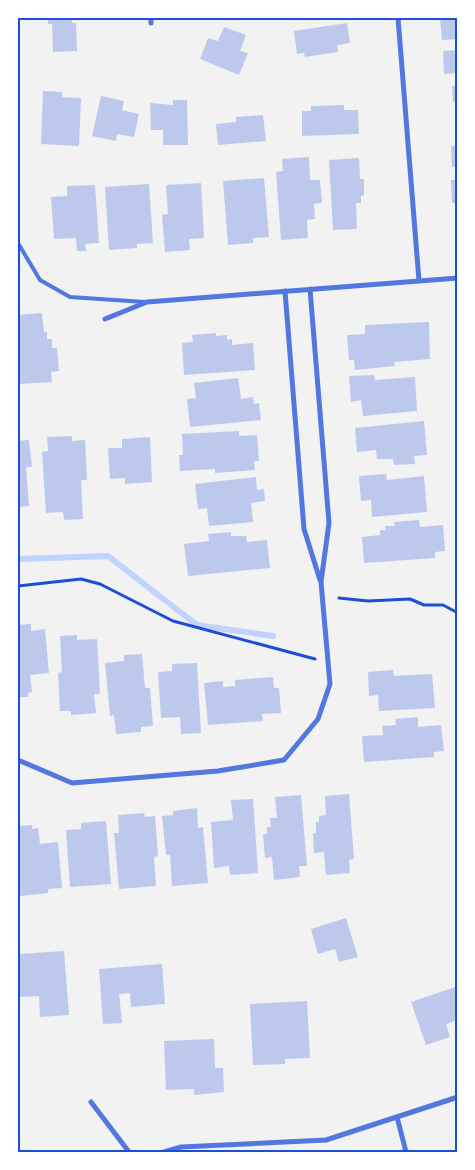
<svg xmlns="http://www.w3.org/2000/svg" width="475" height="1170" font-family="'Noto Serif',serif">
  <rect width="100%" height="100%" fill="#f2f2f2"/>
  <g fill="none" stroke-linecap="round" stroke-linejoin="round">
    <path stroke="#bfd3fe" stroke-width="6" d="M18,559L108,556L197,625L273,636"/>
  </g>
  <path fill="#bdc9ec" d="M48,18H72V23H76L77,51L53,52L52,24H48Z
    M440,18H458V39L442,40Z
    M347,23L350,43L337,45L338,52L305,57L304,53L297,54L294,31Z
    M224,27L246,35L240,51L248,53L239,75L200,59L208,38L218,41Z
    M458,50V73L444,74L443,51Z
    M452,86H458V101L453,102Z
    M43,91L62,92V97L81,98L79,146L41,144Z
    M101,96L124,101L122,110L139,114L134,137L117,134L116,141L92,136Z
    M173,100H187L188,145H163V130H151L150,103L173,105Z
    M344,105V110H358L359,134L302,136V111H311V106Z
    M263,115L266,141L218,145L216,124L236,122V117Z
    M451,146H458V167H452Z
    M309,157L310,180H320L322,203L314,204L315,219L307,220L308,238L281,240L276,172L283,171L282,159Z
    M359,158L360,179H364V195L361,196V203H356L357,229L333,230L329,160Z
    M264,178L269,237L253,238V243L228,245L223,181Z
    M451,180H458V203H452Z
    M201,183L204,238L189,239L190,250L165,252L162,215L168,214L166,185Z
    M149,184L153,243L137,244V248L109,250L105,187Z
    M95,185L99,243L85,244L86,251H77L76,238L54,239L51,197L67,196V186Z
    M42,313L44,332H47V339H52V348H57L59,371L51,372L52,382L20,384L18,315Z
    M429,322L430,359L394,362L395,366L355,370L354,360H349L347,335L365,334V325Z
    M216,333V336L227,335V340L232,339V345L253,343L255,370L184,375L182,343L193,342L192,335Z
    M374,375L375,380L415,377L417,411L363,416L361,400L351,402L349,376Z
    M238,378L241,399L253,397L254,404L259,403L261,420L190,427L187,399L196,398L194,383Z
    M424,421L427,455L414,456L415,464L394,465L393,459H377L376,450L357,452L355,428Z
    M239,431V436L257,435L259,461H254L255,470L215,473V469L180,471L179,455H183L182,434Z
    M72,436V441L85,440L87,480H81L83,519L64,520L63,512L46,513L42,452L48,451L47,437Z
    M150,437L152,482L125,484V478L110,479L108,448H122V439Z
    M29,440L32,467H26L29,506L18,507V441Z
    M386,474L387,480L424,476L427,512L372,517L371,500L361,501L359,476Z
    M256,477L257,490L264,489L265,501L251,503L253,522L209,526L207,508L198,509L195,484Z
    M419,520L420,527L443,525L445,551L435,552V558L364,563L362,537L380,535V530H386L385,526H395L394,522Z
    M231,532V536H246L247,542L267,540L270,568L188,576L184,544L209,541L208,534Z
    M31,624V631L45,629L49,673L30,675L32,692L28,693V697H18V625Z
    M77,635V640L97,639L100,694H94L96,713L71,715V711H60L58,673L62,672L60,636Z
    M142,654L145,688H150L153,726L141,727V732L116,734L114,715L110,716L105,663L124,661V655Z
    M197,663L201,733L181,734L180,717L161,718L158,672L172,671V664Z
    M393,670L394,676L432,674L435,708L379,711L378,695L369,696L368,672Z
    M273,677L274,688H279L281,713L262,714L263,721L208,725L204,683L223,681V687L235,686V680Z
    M418,717V727L441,725L444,751L434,752V757L364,762L362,736L383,735L382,726L396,725L395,719Z
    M349,794L354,859L349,860L350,873L326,875L324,852L314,853L313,833H316V822H319V816L326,815L325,796Z
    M301,795L307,866H299L300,877L274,880L272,857L265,858L263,834H267V827H271L270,818H277L275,797Z
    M253,799L258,873L230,875L229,866L214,868L211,822L233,820L231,800Z
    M197,808L198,828L203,827L208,883L172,886L170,855H166L162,816L173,815V811Z
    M144,813L145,817L155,816L158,856L154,857L156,886L119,889L114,833H119L118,815Z
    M106,821L111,884L70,887L66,830L81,829V823Z
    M32,825V829L38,828L40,844L58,842L62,888L48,889V893L20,896L18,826Z
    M346,918L358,957L339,962L335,949L318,954L311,929Z
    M64,951L69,1015L40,1017L39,996L18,997V954Z
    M162,964L165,1004L131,1007L130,993L119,994L122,1023L103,1024L99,969Z
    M458,986V1020L446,1024L450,1037L426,1045L411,1002Z
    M307,1001L310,1058L285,1059V1064L253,1065L250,1004Z
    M214,1039L215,1068H223L224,1092L194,1095V1089L166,1090L164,1041Z"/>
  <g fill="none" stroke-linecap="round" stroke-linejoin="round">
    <path stroke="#1d4ed8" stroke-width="3" d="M18,586L81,579L100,584L173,621L315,659
      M339,598L368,601L410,599L424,605H443L458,613"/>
    <path stroke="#5277de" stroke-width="4" d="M18,243L40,280L70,297L145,302"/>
    <path stroke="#5277de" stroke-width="5" d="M151,18V23
      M398,18L419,281
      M285,291L304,529L320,580
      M105,319L147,302L458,278
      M18,760L72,783L218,771L284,760L318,719L330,684L321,582L329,523L310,289
      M91,1102L129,1152
      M397,1117L406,1152
      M164,1152L181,1147L326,1140L458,1097"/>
  </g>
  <rect width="475" height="1170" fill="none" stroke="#ffffff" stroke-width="38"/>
  <rect x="19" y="19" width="437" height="1132" fill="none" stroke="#1d4ed8" stroke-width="2"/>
</svg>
